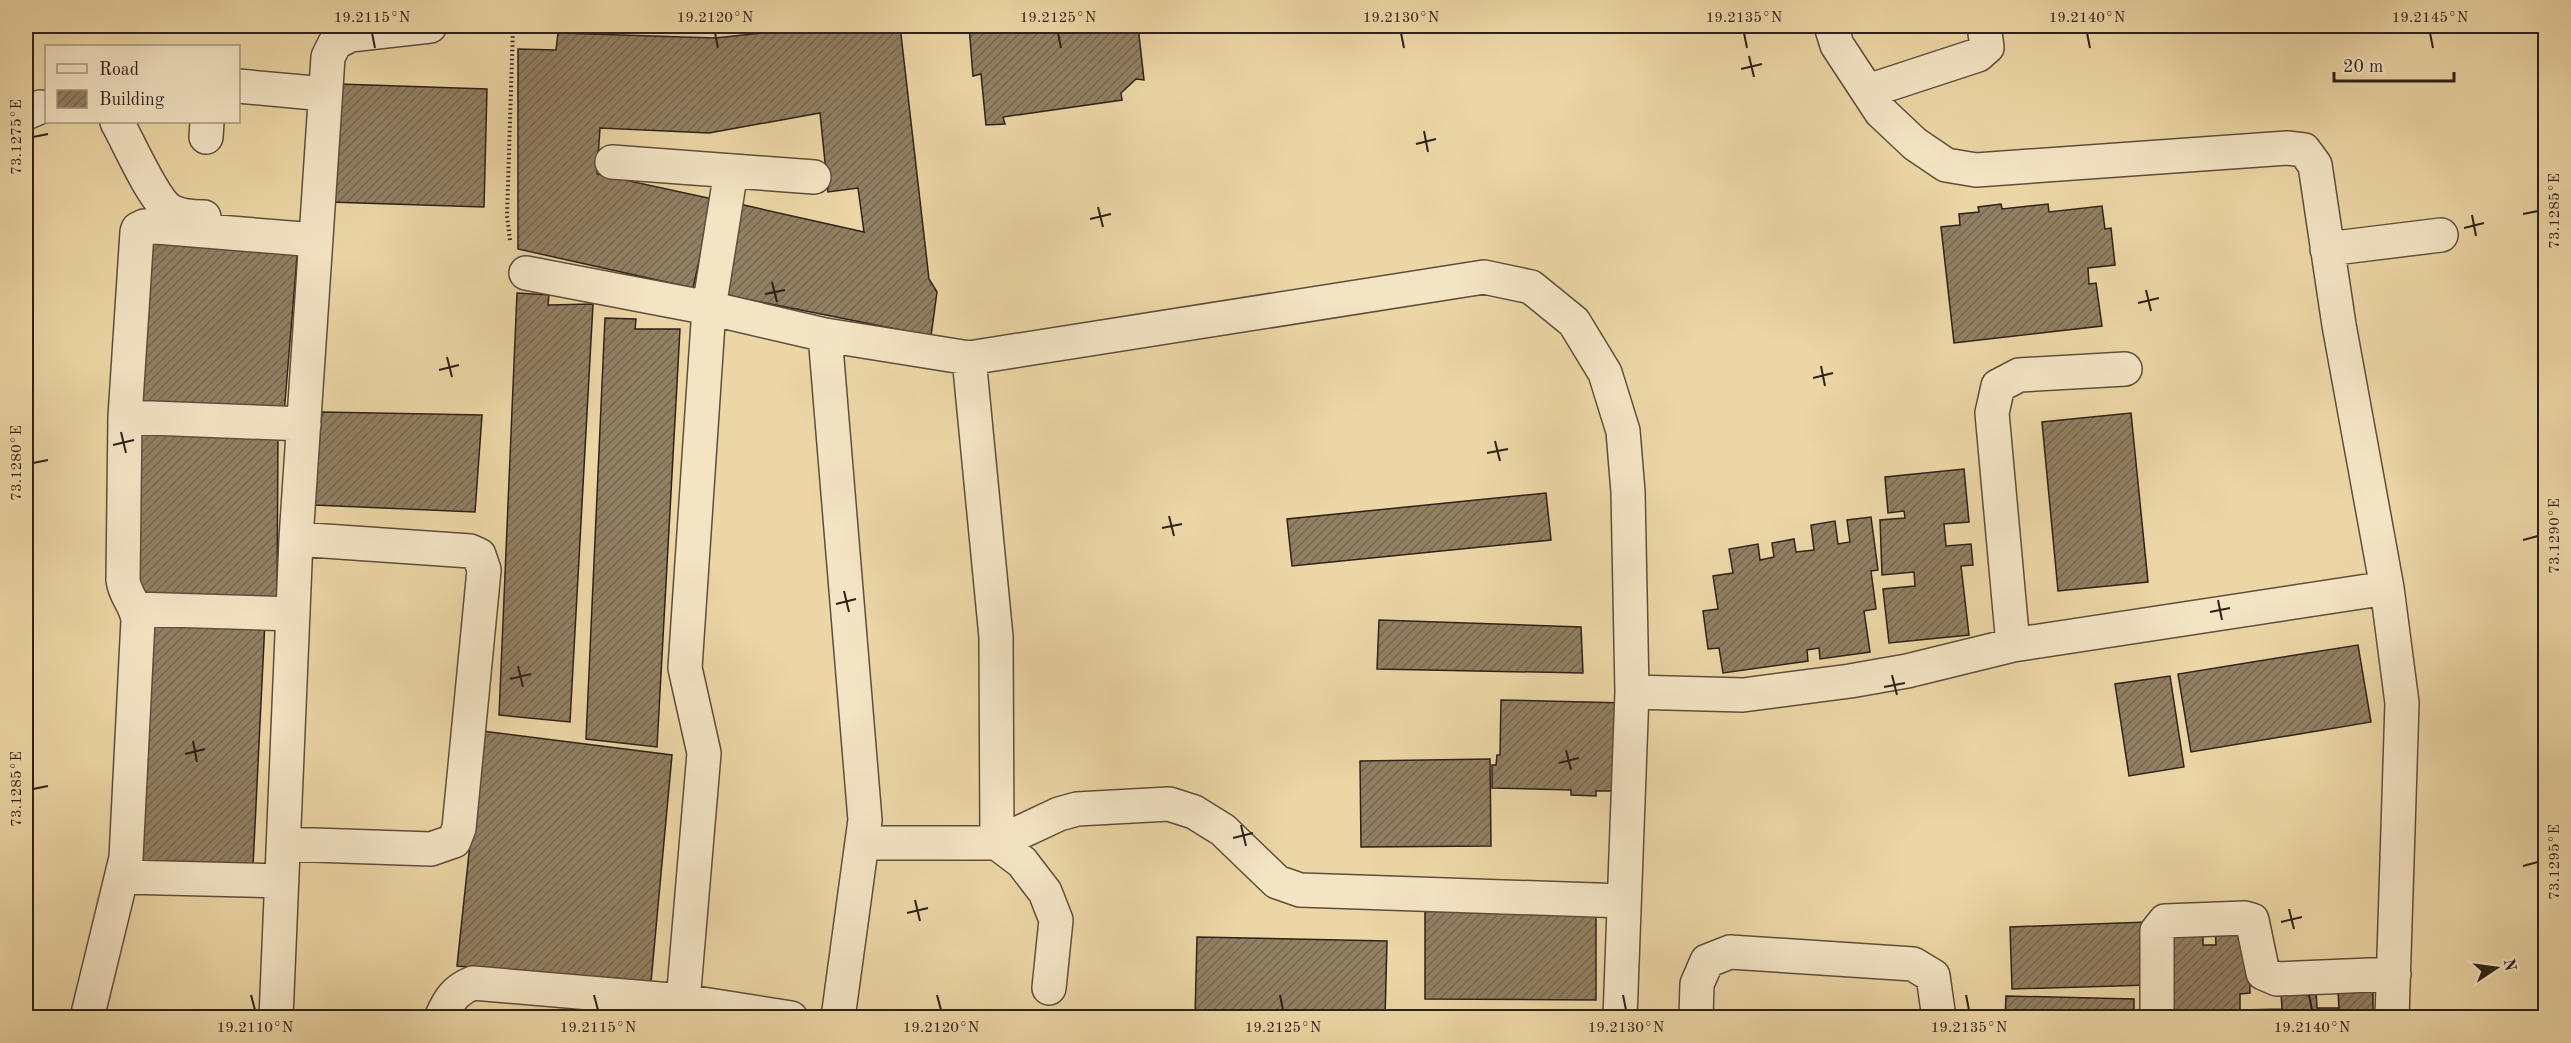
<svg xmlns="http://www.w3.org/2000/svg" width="2571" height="1043" font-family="'Old Standard TT',serif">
  <defs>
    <pattern id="building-hatch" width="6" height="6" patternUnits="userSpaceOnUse" patternTransform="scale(1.5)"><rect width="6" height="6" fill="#917f62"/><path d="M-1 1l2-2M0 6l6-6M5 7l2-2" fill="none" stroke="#776850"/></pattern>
  </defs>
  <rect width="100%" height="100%" fill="#ecd6a5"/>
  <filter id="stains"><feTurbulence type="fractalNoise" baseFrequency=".00333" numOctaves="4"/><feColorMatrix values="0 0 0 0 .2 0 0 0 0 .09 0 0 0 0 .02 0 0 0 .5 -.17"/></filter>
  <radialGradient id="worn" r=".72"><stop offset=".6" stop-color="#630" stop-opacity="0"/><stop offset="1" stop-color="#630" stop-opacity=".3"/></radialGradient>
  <path fill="url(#building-hatch)" stroke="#2e211a" stroke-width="1.5" d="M828,26H900L929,279L937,292L931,336L720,294L739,204L864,232L858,188L828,192L820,113L709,133L600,128L597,174L713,199L693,288L518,249V49L556,50L558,33L715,38Z
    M969,26H1138L1144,80L1136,79L1121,93L1122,100L1003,117L1005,124L986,125L981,74L973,76Z
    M339,84L487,89L484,207L329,202Z
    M2001,204L2002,209L2048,204L2049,212L2102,206L2105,229L2111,228L2115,265L2088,268L2089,284L2096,283L2102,326L1954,343L1941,227L1960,225L1959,214L1979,212L1978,207Z
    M145,233L298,245L284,414L136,407Z
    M517,293L549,295L548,305L593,304L570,722L499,715Z
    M605,318L636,319L635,329H680L657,747L586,739Z
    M322,412L482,415L475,512L314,505Z
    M2131,413L2148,582L2058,591L2042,422Z
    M137,429L278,431L277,607L137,603Z
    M1964,469L1969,522L1944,524L1946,546L1971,544L1973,565L1961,566L1969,635L1889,643L1883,589L1915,586L1914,572L1882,575L1880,520L1905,518L1904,511L1888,513L1885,477Z
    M1546,493L1551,540L1292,566L1287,519Z
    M1871,517L1878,570L1871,571L1876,609L1864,611L1870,652L1820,659L1819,648L1807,650L1808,661L1723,673L1719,648L1708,649L1703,611L1718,609L1713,576L1733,573L1729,549L1758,544L1760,560L1774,557L1772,543L1794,539L1796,552L1814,550L1811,525L1835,521L1838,544L1850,542L1847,520Z
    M141,615L265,621L253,866L131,863Z
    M1379,620L1581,627L1583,673L1377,669Z
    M2358,645L2371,722L2191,752L2178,674Z
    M2170,676L2184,767L2129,776L2115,684Z
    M1501,700L1626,703L1624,791H1596V796L1571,795V790L1492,788V765H1496L1497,755H1500Z
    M482,731L672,755L651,982L457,966Z
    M1490,759L1491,846L1361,847L1360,761Z
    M1425,908L1596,909V1000L1425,999Z
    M2147,922L2149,985L2012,989L2010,927Z
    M2215,922L2249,930L2250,993L2240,994V1010L2282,1009L2281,992L2316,991L2317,1008H2339L2338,991L2373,990V1018H2167L2161,928L2203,927V945H2216Z
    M1197,937L1387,941L1385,1018H1195Z
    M2006,996L2134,999V1018H2005Z"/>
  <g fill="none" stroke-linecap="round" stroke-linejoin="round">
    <defs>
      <path id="minor" d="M1831,26L1837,45L1881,112L1915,144L1946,165L1976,170L2287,148L2304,150L2315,165L2339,325L2387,588L2402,703L2392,1018
        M238,86L325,94
        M1868,91L1978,55L1987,47L1984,26
        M26,113L40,107
        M117,122C128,141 154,202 171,211C181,217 193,217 204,217
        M206,137L207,122
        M612,162L814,177
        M2327,249L2441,235
        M526,273L709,308L731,171
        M825,335L865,820L838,1018
        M125,417L304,424
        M135,609L293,614
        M2013,645L1992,413L1998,386L2019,375L2125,369
        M1632,692L1743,695L1850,681L1907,671L2013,645L2387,588
        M862,843H997L1059,814L1077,809L1169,804L1194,812L1223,830L1277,882L1300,890L1624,901
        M997,843L996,637L969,358L1484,277L1531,287L1574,322L1605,373L1623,431L1628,492L1632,692L1620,1018
        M997,843L1022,862L1045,892L1056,920L1049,988
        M284,844L431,849L454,841L459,828L484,570L479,555L470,551L296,539
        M123,877L282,881
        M683,1001L704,753L685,668L709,308L825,335L969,358
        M87,1018L126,858L138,620C136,604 125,596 123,580L125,417L137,232L138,229L144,226L316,240
        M276,1018L296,539L328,57L335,43L350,35L430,26
        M441,1018C449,1000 455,990 473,983L683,1001L791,1018
        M1696,1018L1697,984L1707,961L1730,952L1913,964L1933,976L1939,1018
        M2157,1018V931L2165,921L2245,918L2252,920L2263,973L2277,979L2394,974"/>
    </defs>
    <use href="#minor" stroke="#5e4e3d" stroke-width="36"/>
    <path stroke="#2e211a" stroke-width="4" stroke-dasharray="1.5 3" stroke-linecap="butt" d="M510,240L507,216L513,26"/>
    <use href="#minor" stroke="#f3e4c4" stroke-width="33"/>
  </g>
  <path fill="none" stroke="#2e211a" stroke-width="2" d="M372,33L375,48M715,33L718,48M1058,33L1061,48M1401,33L1404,48M1744,33L1747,48M2087,33L2090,48M2430,33L2433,48M1749,56L1754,77M1741,69L1762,64M1424,131L1428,152M33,137L48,134M1416,144L1436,139M1098,207L1103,227M2523,214L2538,211M2472,215L2476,236M1090,219L1111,214M2464,228L2484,223M772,282L777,302M2146,290L2151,311M765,294L785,290M2138,303L2159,298M447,357L452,377M1821,366L1825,386M439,370L459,365M1813,378L1833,373M121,432L126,453M1495,441L1500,461M113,445L134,440M1487,453L1508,449M33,463L48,460M1169,516L1174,536M1162,528L1182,524M2523,540L2538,536M844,591L849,612M2218,600L2222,620M836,604L856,599M2210,612L2230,608M518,666L523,687M1892,675L1897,695M510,679L531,674M1884,687L1905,683M193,741L197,762M1566,750L1571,770M185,754L205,749M1559,763L1579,758M33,789L48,786M1241,825L1246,846M1233,838L1253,833M2523,866L2538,862M915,900L920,921M2289,909L2294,929M907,913L928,908M2281,922L2302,917M251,995L255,1010M594,995L598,1010M937,995L941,1010M1280,995L1283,1010M1623,995L1626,1010M1966,995L1969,1010M2309,995L2312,1010"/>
  <rect width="2571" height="1043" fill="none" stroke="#ecd6a5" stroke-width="66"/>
  <rect x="45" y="45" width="195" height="78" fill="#f3e4c4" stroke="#a49680" stroke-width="1.5"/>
  <rect x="57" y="64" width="30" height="9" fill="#f3e4c4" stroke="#a49680" stroke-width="1.5"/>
  <text x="99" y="75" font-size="18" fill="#2e211a">Road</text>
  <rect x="57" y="90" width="30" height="18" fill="url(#building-hatch)" stroke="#a49680" stroke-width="1.5"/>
  <text x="99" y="105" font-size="18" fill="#2e211a">Building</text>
  <g transform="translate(2496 968) rotate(77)" stroke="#f3e4c4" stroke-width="4.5" paint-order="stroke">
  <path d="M0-4.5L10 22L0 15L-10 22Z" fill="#2e211a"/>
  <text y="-9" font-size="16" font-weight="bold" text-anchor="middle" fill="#2e211a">N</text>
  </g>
  <path d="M2334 72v9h120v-9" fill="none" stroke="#2e211a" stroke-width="3"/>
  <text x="2343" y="72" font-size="18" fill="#2e211a" stroke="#f3e4c4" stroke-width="4.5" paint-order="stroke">20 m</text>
  <rect x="33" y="33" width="2505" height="977" fill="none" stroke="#2e211a" stroke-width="2"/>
  <g font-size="15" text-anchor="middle" fill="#2e211a">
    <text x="372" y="22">19.2115°N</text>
    <text x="715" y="22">19.2120°N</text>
    <text x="1058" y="22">19.2125°N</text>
    <text x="1401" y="22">19.2130°N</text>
    <text x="1744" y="22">19.2135°N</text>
    <text x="2087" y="22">19.2140°N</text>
    <text x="2430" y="22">19.2145°N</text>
    <text transform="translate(16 137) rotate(-90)" y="5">73.1275°E</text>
    <text transform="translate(2554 211) rotate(-90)" y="5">73.1285°E</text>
    <text transform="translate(16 463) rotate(-90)" y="5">73.1280°E</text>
    <text transform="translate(2554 536) rotate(-90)" y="5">73.1290°E</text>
    <text transform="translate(16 789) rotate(-90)" y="5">73.1285°E</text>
    <text transform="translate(2554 862) rotate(-90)" y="5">73.1295°E</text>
    <text x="255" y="1032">19.2110°N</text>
    <text x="598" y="1032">19.2115°N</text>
    <text x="941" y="1032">19.2120°N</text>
    <text x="1283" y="1032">19.2125°N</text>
    <text x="1626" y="1032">19.2130°N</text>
    <text x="1969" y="1032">19.2135°N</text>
    <text x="2312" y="1032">19.2140°N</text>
  </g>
  <rect width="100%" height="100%" filter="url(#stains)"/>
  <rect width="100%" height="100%" fill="url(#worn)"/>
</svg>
